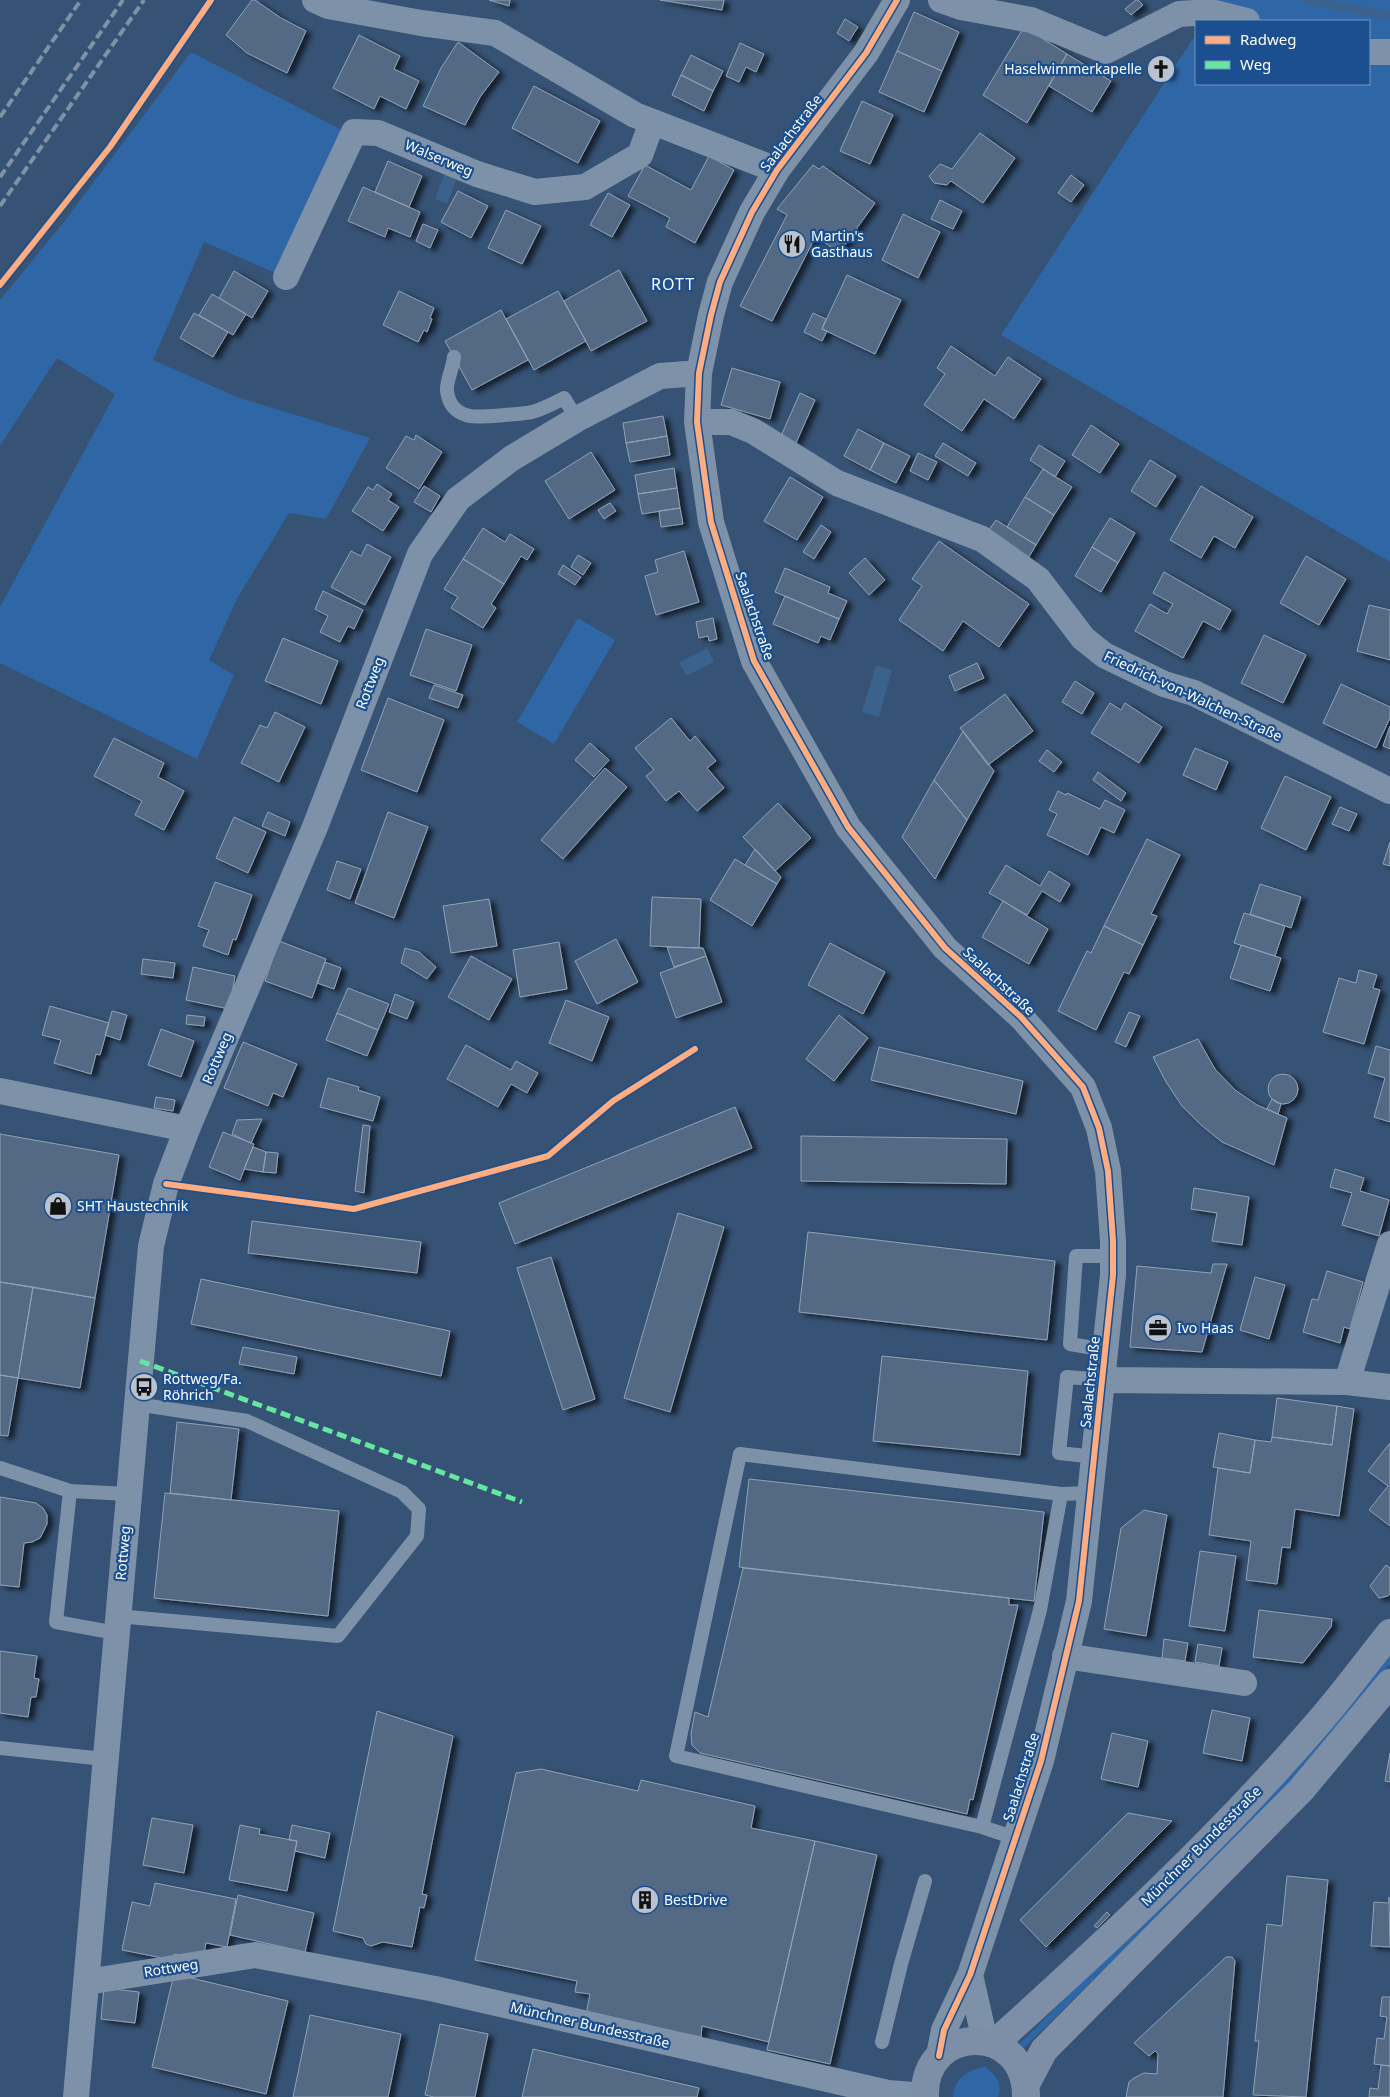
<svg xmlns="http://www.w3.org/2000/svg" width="1390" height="2097" font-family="'Noto Sans',sans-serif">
  <defs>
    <filter id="shadow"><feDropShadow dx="5.5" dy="3" stdDeviation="2.5" flood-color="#0009"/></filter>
  </defs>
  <rect width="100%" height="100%" fill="#365274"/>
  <path fill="#2f66a5" d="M1207,0H1390V562L1001,335L1196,34V84H1369V21H1204Z
    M191,52L344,131L280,275L204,242L153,360L237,397L370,438L326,519L289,513L238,597L209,660L234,675L197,759L0,663V607L115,394L57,358L0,446V300L63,223Z
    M578,618L615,640L554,744L517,722Z
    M1390,1650V1664L1362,1700L1305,1766L1238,1837L1021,2051L1017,2046L1231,1834Z
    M983,2065C994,2073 1004,2083 998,2097H953C954,2079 967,2070 984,2067Z"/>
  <path fill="#3b618d" d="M445,173L457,178L447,204L435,199Z
    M707,648L714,662L686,676L679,662Z
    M876,665L892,670L879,717L862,712Z"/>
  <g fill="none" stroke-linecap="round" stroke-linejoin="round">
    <path stroke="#3b618d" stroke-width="8" d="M1306,0L1390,16"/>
  </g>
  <path fill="#526984" stroke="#92a2b6" filter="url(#shadow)" d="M252,0H255L281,18L306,31L287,73L247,53L226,35Z
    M489,0H510L509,6Z
    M660,0H724L722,10Z
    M1136,0H1138L1143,5L1131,15L1125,9Z
    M914,12L959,32L942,71L897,51Z
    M845,19L858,27L849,41L837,33Z
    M1024,27L1067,54L1027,123L983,95Z
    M359,35L400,56L394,69L419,81L406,109L380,96L374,109L333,88Z
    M458,42L499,72L480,97L465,125L423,106L441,68Z
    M740,43L764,54L756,72L746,67L739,82L726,76Z
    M897,51L942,71L924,112L879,92Z
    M1067,54L1111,81L1092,112L1049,86Z
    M691,55L723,71L713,91L681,75Z
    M1155,60L1172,67L1168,78L1150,72Z
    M681,75L713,91L704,111L672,95Z
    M534,86L600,121L578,163L512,128Z
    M862,101L893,115L870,164L840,151Z
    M980,133L1015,158L983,203L951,181L947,185L934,183L929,176L940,164L952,169Z
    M709,156L734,170L695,243L666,227L670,218L628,196L645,165L691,190Z
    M388,161L422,176L409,207L375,192Z
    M813,165L819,169L823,166L875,203L839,253L816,236L772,321L740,306L787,215L777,209Z
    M1071,175L1084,185L1071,202L1058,193Z
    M363,187L420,212L410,237L388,228L385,237L348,221Z
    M458,191L488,206L471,238L441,222Z
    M608,193L630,205L612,237L590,225Z
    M940,200L962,211L953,229L931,219Z
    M506,210L541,226L522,264L488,248Z
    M903,214L940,232L918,278L882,260Z
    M423,224L438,230L430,248L416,241Z
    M619,270L647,321L591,351L564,301Z
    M234,271L268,291L252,318L219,298Z
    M847,275L901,300L875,354L822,329Z
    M399,291L434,308L430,318L432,319L427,332L424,330L418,342L383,325Z
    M558,291L586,341L534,370L506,319Z
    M212,294L246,314L233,335L199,315Z
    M501,310L528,360L472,390L445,341Z
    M194,313L228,332L213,357L180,338Z
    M813,313L826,319L822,329L827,331L822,341L804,332Z
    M951,346L995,376L1008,357L1041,379L1014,419L984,399L962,431L924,405L945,374L937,368Z
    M732,368L780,382L770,419L721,405Z
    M800,393L815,400L796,443L781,436Z
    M663,416L667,436L626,443L623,423Z
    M1091,425L1119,444L1100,473L1072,455Z
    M858,429L884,443L870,470L844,456Z
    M416,435L442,452L419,489L386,468L406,436L414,440Z
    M667,436L670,455L630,462L626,443Z
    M884,443L910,456L896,483L870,470Z
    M943,443L976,463L968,476L935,456Z
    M1039,445L1065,461L1055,477L1030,460Z
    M591,452L615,490L569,519L545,481Z
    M918,453L937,462L928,480L910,471Z
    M1150,460L1176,476L1156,507L1131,491Z
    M674,468L677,488L638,494L635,475Z
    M1043,469L1072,487L1054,515L1025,497Z
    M790,477L823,497L797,540L764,521Z
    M377,484L392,494L388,500L399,507L383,531L352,511L368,487L373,490Z
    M424,486L440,496L431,512L414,502Z
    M1201,486L1253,517L1235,548L1214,536L1201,558L1170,540Z
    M677,488L680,508L642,514L638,494Z
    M1025,497L1054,515L1036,545L1007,527Z
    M610,503L616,511L604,519L598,510Z
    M680,508L683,524L661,527L659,511Z
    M1110,518L1135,533L1118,563L1092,547Z
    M996,520L1036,545L1027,560L986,534Z
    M821,525L831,532L814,559L803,552Z
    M483,528L505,542L510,534L534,549L527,560L521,556L504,584L463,559Z
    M939,541L1029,604L999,647L963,621L943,651L899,620L922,586L912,579Z
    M367,544L391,557L365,605L331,587L351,551L361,556Z
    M1092,547L1118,563L1101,592L1075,576Z
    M684,551L699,602L656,615L645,576L658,572L655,560Z
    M578,555L591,563L583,575L571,567Z
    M1306,556L1346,579L1319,625L1280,603Z
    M865,558L885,580L869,595L849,573Z
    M463,559L504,584L491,604L496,608L483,628L451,608L458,597L444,589Z
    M563,565L581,577L575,585L558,574Z
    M785,568L830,587L828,593L847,601L839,619L775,592Z
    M1164,572L1231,610L1220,630L1203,621L1183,658L1135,631L1150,604L1167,614L1173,604L1153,593Z
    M323,591L363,610L354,629L348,626L340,642L320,632L328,616L315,609Z
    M785,596L839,619L830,640L821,636L818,643L773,624Z
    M1369,605L1390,610V660L1357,651Z
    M713,618L717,639L709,641L708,636L699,638L696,622Z
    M426,629L472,645L456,691L410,675Z
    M1264,635L1306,655L1283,703L1241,683Z
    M283,638L338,661L321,704L265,681Z
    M977,663L984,678L955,691L949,676Z
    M1075,681L1094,693L1082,714L1062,702Z
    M1341,684L1390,707V718L1376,748L1323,723Z
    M434,685L463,695L458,708L429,698Z
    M1005,694L1033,731L988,765L960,728Z
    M388,698L444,720L417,792L361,770Z
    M1110,703L1121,710L1125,703L1162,727L1139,763L1091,733Z
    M275,712L305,727L279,782L241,763L260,725L267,728Z
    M671,718L690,741L695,736L716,761L707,768L724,788L697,811L679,791L666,801L646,776L654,770L635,748Z
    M1390,726V749L1383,746Z
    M963,731L994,771L967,820L934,780Z
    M114,738L164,763L158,777L184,791L164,830L135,815L142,801L94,776Z
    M590,743L609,760L594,777L575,760Z
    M1195,748L1228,762L1216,790L1183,775Z
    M1047,750L1062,762L1054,772L1039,761Z
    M605,768L627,787L563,859L541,840Z
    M1098,772L1126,793L1121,801L1093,780Z
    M1285,776L1331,797L1306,850L1261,828Z
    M934,780L967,820L935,879L902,837Z
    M1058,791L1066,795L1067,793L1100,809L1105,800L1125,810L1114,833L1101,827L1088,855L1047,835L1057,814L1049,810Z
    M778,803L811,838L775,871L743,837Z
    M1340,807L1357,814L1349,831L1332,824Z
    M268,812L290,822L285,836L262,826Z
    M388,812L428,827L394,918L355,903Z
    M234,817L266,832L248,873L216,858Z
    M1147,839L1180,855L1151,914L1157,916L1143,945L1104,926Z
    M1390,842V866L1383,864Z
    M755,849L781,877L777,884L745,865Z
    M735,859L777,884L752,926L710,900Z
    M337,861L361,869L350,899L327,890Z
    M1006,865L1040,886L1049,871L1070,884L1060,902L1042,891L1027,915L989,893Z
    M215,882L252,895L236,940L233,939L228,955L203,946L209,930L198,926Z
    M1260,884L1301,897L1291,928L1250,914Z
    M652,897L701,899L699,948L650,946Z
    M489,899L497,946L451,953L443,906Z
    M1003,901L1048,929L1029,964L982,937Z
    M1244,913L1285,926L1275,956L1234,943Z
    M1104,926L1143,945L1129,974L1124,972L1096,1030L1058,1011L1087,951L1091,953Z
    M616,939L638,982L597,1004L575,961Z
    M279,941L326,959L312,998L265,981Z
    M559,942L567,989L520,997L513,950Z
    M830,943L885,972L863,1014L808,985Z
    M1241,945L1281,958L1270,991L1230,978Z
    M667,947L703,948L706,956L674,967Z
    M405,948L419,952L436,967L427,979L401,963Z
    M471,956L512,979L489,1020L448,997Z
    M706,956L722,1002L676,1018L660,973Z
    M143,959L175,963L173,978L141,974Z
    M325,962L341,968L334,989L317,983Z
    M193,967L235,976L229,1009L186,1000Z
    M1359,970L1377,975L1373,988L1380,990L1364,1044L1323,1032L1339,978L1356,983Z
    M348,988L389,1004L378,1030L337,1013Z
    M395,994L414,1002L407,1019L389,1012Z
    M566,1000L609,1017L592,1061L549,1043Z
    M50,1006L109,1023L100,1055L96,1054L91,1074L54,1063L61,1040L42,1035Z
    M112,1011L127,1015L120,1040L105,1035Z
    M1129,1012L1140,1016L1126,1047L1115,1042Z
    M337,1013L378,1030L367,1056L326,1040Z
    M187,1015L205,1017L204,1026L186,1024Z
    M839,1015L868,1038L834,1081L806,1059Z
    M161,1029L194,1041L181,1077L148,1065Z
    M1198,1039L1215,1069L1235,1090L1257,1105L1287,1118L1274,1165L1222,1142L1201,1125L1182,1106L1166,1082L1153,1057Z
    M243,1042L297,1064L283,1097L273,1093L268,1106L224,1088Z
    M466,1045L511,1070L516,1061L538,1073L527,1093L511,1084L498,1107L447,1079Z
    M1376,1046L1390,1050V1122L1374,1117L1385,1078L1368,1073Z
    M879,1047L1023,1081L1016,1114L871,1080Z
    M1268 1089a15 15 0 1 1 30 0a15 15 0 1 1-30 0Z
    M328,1078L359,1087L358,1090L380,1097L373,1121L320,1107Z
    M156,1097L175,1100L173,1111L154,1108Z
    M1272,1099L1281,1104L1278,1114L1267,1109Z
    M735,1107L752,1148L515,1244L499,1203Z
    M262,1119L251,1143L232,1134L237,1120Z
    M363,1125L370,1126L364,1193L355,1191Z
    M223,1132L254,1144L240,1180L209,1167Z
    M0,1134L119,1155L95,1298L0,1282Z
    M801,1136L1007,1139L1006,1184L801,1181Z
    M253,1147L266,1152L263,1172L244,1169Z
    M266,1152L278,1153L276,1173L263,1172Z
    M1335,1169L1364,1178L1360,1191L1389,1200L1379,1236L1342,1225L1352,1193L1330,1187Z
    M1194,1188L1249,1197L1242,1245L1212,1241L1217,1213L1191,1209Z
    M678,1213L724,1227L670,1412L624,1398Z
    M252,1221L421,1242L417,1273L248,1253Z
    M808,1232L1055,1261L1047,1340L799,1312Z
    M551,1257L595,1399L563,1410L517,1268Z
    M1213,1264H1227L1202,1352L1130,1347L1137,1266L1211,1273Z
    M1327,1271L1363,1282L1350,1329L1344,1327L1340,1343L1303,1332L1312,1299L1318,1300Z
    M1255,1277L1285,1285L1269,1339L1240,1330Z
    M201,1279L450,1331L441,1376L191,1324Z
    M0,1282L33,1287L18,1378L0,1375Z
    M33,1287L95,1298L80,1388L18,1378Z
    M243,1347L297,1357L294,1374L239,1364Z
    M882,1356L1028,1371L1020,1455L873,1441Z
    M0,1375L18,1378L8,1436L0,1435Z
    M1277,1398L1337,1406L1332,1445L1272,1437Z
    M1337,1406L1354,1409L1339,1516L1295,1509L1290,1548L1282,1547L1277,1584L1246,1580L1251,1541L1209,1535L1218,1468L1250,1473L1255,1440L1271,1442L1272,1437L1332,1445Z
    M177,1422L239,1429L231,1500L170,1493Z
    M1219,1433L1255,1440L1250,1473L1213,1467Z
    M1390,1443V1526L1369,1510L1388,1486L1368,1471Z
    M749,1479L1044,1512L1034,1601L739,1567Z
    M165,1493L339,1511L328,1616L154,1598Z
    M0,1497L36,1503L43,1508L47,1515V1524L40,1538L32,1542L24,1543L19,1587L0,1585Z
    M1144,1510L1167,1515L1146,1636L1104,1629L1121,1528Z
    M1200,1551L1236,1556L1225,1631L1189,1626Z
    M1386,1565L1390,1568V1594L1388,1596L1379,1598L1370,1586Z
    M743,1568L1009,1598V1605H1018L973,1800L970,1799L967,1814L700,1753L692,1745L691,1734L695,1712L708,1717Z
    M1259,1610L1332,1619L1331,1627L1303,1663L1253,1657Z
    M1164,1639L1188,1643L1185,1661L1162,1658Z
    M1198,1644L1222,1648L1219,1666L1195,1662Z
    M0,1651L37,1656L34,1678L39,1679L36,1697H31L28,1717L0,1713Z
    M1212,1710L1250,1718L1242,1761L1203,1753Z
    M377,1711L453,1736L422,1894L427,1895L424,1908L420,1907L412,1947L383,1942L371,1946L366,1944L363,1938L333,1931Z
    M1112,1733L1148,1741L1138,1787L1101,1779Z
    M1390,1753V1782L1385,1781Z
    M541,1769L638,1791L641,1780L755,1806L751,1828L815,1841L769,2042L702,2026L701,2037L586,2015L590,1994L575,1992L577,1981L475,1960L516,1773Z
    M1128,1813L1172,1821L1046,1947L1020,1920Z
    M152,1818L193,1825L184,1873L143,1865Z
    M240,1825L260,1829L259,1834L297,1841L287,1891L229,1880Z
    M292,1825L330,1833L325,1858L295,1851L297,1841L289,1840Z
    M815,1841L877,1855L830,2064L767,2050Z
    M1287,1876L1328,1880L1306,2097L1253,2095L1259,2041H1255L1267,1924L1282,1926Z
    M155,1883L236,1899L227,1947L206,1943L203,1959L174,1954L173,1960L122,1950L132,1902L150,1906Z
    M238,1895L314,1913L305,1952L230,1935Z
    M1389,1897L1390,1947L1371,1946L1374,1902L1389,1903Z
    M1107,1912L1110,1915L1097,1928L1094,1926Z
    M1226,1957H1232L1235,1961L1223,2097H1126L1129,2082L1134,2078L1144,2073L1157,2074L1158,2054L1155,2051L1149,2056L1134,2043Z
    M174,1974L288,2001L266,2094L152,2067Z
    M104,1988L139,1992L135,2023L101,2019Z
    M1382,1997H1390V2066L1374,2064L1377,2038L1384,2039L1387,2017L1380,2016Z
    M310,2015L401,2034L388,2097H293Z
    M440,2024L488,2034L475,2097H434L425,2095Z
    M533,2049L699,2088L697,2097H522Z
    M1381,2065L1390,2066V2097H1369L1370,2088L1378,2089Z"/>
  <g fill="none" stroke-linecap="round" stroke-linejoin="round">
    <path stroke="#7d92a8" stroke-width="14" d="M454,357C453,368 446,381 447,391C451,423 483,417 505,415C514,414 524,414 532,412C543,409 554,403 564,398L577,419
      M1105,1350L1070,1344L1076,1256H1113
      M1095,1457L1059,1453L1067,1377L1103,1380
      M0,1468L70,1491L56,1622L116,1633
      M70,1491L128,1494
      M117,1616L338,1636L417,1536L419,1509L402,1492L247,1421L136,1404
      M0,1748L104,1759
      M982,1827L676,1756L740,1454L1061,1494
      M1015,1838L982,1827L1040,1610L1061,1494L1090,1493
      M882,2042L901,1964L925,1881"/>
    <path stroke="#7d92a8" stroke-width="26" d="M315,0L328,6L421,23L495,33L635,115L777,170
      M897,0L866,53L777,170L752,212L720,282L711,315L699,373L697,422L711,522L754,661L848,827L945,948L1021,1017L1083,1087L1099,1128L1108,1171L1113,1241V1275L1079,1601L1041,1761L970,1975L944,2030L939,2056
      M941,0L961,7L1031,20L1106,51L1179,14L1211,12L1247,21
      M1369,52H1390
      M286,277L354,132L378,133L477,174L535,192L585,187L640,155L652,122
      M697,422H731L753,431L837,483L982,539L1038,579L1083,638L1104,655L1164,684L1194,693L1390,791
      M0,1091L187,1129
      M1103,1380L1347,1382L1390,1387
      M1347,1382L1390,1244
      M1065,1656L1244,1683
      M970,1975L985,2041
      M87,1982L255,1955L435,1989L888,2093L925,2096
      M76,2097L151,1246L166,1184L187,1129L315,827L420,554L458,499L512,458L577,419L660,376L699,373"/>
    <path stroke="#7d8ea7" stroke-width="28" d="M995,2043C1108,1941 1220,1837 1319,1722C1344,1693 1367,1662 1390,1633
      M1026,2084L1044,2050L1301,1790L1390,1683
      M925,2097C922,2024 1026,2021 1026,2096"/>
    <path stroke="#7e92a7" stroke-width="4" stroke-dasharray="9 4" stroke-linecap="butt" d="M0,117L81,0
      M0,177L123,0
      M0,206L144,0"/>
    <path stroke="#66e7a1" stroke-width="5" stroke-dasharray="10 5" stroke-linecap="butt" d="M140,1361L522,1502"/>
    <defs>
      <path id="cycleway" d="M897,0L866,53L777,170L752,212L720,282L711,315L699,373L697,422L711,522L754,661L848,827L945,948L1021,1017L1083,1087L1099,1128L1108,1171L1113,1241V1275L1079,1601L1041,1761L970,1975L944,2030L939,2056
        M0,285L110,147L211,0
        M166,1184L354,1209L548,1156L613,1101L695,1049"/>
    </defs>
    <use href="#cycleway" stroke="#1b4f8f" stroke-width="9"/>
    <use href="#cycleway" stroke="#ffac80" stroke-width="6"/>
  </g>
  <defs>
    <symbol id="church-disc" viewBox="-11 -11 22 22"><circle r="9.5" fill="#b9c2ce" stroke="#1b4f8f"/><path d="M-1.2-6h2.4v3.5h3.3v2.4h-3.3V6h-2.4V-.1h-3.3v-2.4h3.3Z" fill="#111"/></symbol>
    <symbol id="restaurant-disc" viewBox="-11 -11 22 22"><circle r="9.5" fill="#b9c2ce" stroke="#1b4f8f"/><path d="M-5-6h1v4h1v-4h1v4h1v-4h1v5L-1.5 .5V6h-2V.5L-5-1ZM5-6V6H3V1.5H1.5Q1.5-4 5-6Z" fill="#111"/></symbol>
    <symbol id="shop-disc" viewBox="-11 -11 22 22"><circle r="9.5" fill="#b9c2ce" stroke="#1b4f8f"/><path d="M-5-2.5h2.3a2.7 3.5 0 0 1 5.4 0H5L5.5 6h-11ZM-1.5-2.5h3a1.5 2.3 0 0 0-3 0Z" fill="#111"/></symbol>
    <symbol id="office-disc" viewBox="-11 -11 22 22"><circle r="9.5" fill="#b9c2ce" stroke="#1b4f8f"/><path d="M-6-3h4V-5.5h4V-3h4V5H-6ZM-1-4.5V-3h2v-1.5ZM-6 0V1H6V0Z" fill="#111"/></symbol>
    <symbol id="bus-disc" viewBox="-11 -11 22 22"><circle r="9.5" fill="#b9c2ce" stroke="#1b4f8f"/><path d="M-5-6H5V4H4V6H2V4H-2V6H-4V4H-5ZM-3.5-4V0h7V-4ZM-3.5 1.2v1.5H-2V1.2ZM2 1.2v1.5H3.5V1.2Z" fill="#111"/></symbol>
    <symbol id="building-disc" viewBox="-11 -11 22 22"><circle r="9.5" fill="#b9c2ce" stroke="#1b4f8f"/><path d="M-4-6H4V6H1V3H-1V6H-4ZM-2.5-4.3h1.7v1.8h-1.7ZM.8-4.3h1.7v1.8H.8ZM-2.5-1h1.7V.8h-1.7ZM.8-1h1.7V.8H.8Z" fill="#111"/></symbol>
  </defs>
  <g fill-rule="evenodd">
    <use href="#church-disc" x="1145" y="53" width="32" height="32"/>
    <use href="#restaurant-disc" x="776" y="228" width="32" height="32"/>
    <use href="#shop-disc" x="42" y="1190" width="32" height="32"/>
    <use href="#office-disc" x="1142" y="1312" width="32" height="32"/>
    <use href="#bus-disc" x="128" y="1371" width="32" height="32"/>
    <use href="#building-disc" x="629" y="1884" width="32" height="32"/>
  </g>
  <g text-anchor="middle" stroke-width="4.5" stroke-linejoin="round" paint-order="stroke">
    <g font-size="14" fill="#fff" stroke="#1b4f8f" text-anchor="start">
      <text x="1142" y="74" text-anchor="end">Haselwimmerkapelle</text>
      <text x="811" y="241">Martin's<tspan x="811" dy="16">Gasthaus</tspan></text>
      <text x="77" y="1211">SHT Haustechnik</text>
      <text x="1177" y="1333">Ivo Haas</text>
      <text x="163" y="1384">Rottweg/Fa.<tspan x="163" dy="16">Röhrich</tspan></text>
      <text x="664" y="1905">BestDrive</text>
    </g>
    <g font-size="14" fill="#fff" stroke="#1b4f8f">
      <text transform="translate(791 133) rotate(-53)" y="5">Saalachstraße</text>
      <text transform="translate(439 158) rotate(23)" y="5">Walserweg</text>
      <text transform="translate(755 616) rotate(71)" y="5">Saalachstraße</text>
      <text transform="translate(370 683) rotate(-69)" y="5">Rottweg</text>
      <text transform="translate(1193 696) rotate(25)" y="5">Friedrich-von-Walchen-Straße</text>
      <text transform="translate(999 981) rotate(43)" y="5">Saalachstraße</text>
      <text transform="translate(217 1058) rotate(-67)" y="5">Rottweg</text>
      <text transform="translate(1090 1382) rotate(-84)" y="5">Saalachstraße</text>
      <text transform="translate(123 1553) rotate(-85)" y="5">Rottweg</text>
      <text transform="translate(1021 1777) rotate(-73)" y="5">Saalachstraße</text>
      <text transform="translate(1201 1846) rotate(-45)" y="5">Münchner Bundesstraße</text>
      <text transform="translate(171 1968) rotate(-9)" y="5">Rottweg</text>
      <text transform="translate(590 2025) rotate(13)" y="5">Münchner Bundesstraße</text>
    </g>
    <g font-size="16" letter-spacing="1" fill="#fff" stroke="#1b4f8f">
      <text x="673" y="290">ROTT</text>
    </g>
  </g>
  <rect x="1195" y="20" width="175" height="65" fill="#1b4f8f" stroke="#7695bc"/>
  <rect x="1205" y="36" width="25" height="8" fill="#ffac80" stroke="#7695bc"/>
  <text x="1240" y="45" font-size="15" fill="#ffffff">Radweg</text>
  <rect x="1205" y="61" width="25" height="8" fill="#66e7a1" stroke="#7695bc"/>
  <text x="1240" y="70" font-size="15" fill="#ffffff">Weg</text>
</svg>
